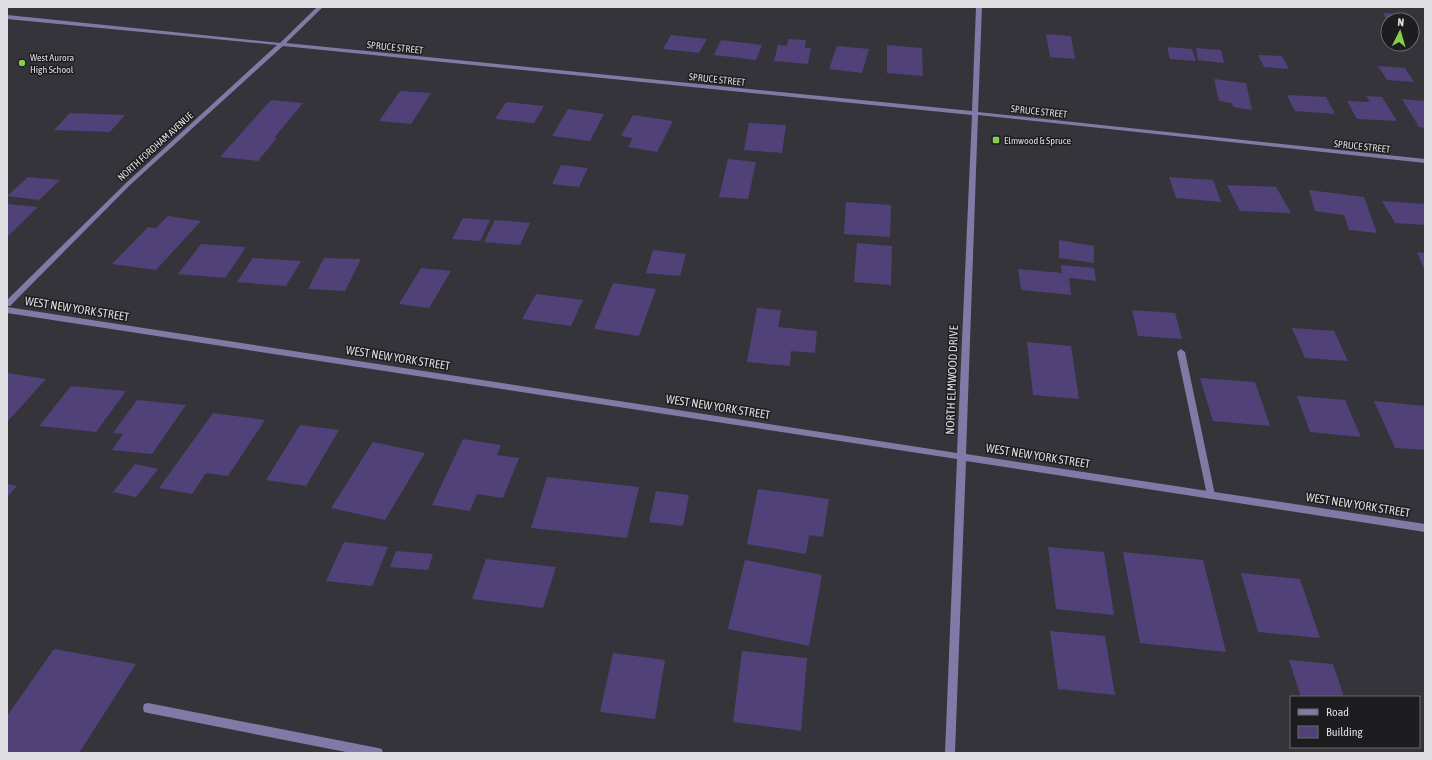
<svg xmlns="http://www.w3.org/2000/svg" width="1432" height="760" font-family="'Asap Condensed',sans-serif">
  <rect width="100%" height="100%" fill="#36343b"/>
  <path fill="#504179" d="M1383,13L1410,15L1421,34L1412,33V20H1387Z
    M1046,34L1071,36L1075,59L1050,57Z
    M671,35L707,39L699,53L663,49Z
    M788,39L806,40L805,48H811L808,64L774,61L778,45L787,46Z
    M721,40L762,45L756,60L714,55Z
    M887,45L922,48L923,76L887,73Z
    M837,46L869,49L862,73L829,69Z
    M1167,47L1192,49L1196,61L1170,59Z
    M1196,48L1221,50L1224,63L1198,60Z
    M1258,55L1282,56L1289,69L1264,67Z
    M1378,66L1405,68L1414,82L1387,80Z
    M1214,79L1246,83L1252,110L1233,107L1232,103L1219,101Z
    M400,91L431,93L411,124L379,121Z
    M1287,95L1326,97L1335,114L1295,111Z
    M1366,96L1382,97L1397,121L1357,119L1347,101L1370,102Z
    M1402,99L1425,101V128L1419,127Z
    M271,100L303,103L274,138H277L258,161L220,157Z
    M506,102L544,106L534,123L495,119Z
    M568,109L604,114L590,141L552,136Z
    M70,113L125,115L110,132L54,130Z
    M633,115L673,121L657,152L628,147L633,138L621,136Z
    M749,123L786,125L782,153L744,150Z
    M728,159L756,162L748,199L719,197Z
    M561,165L588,168L579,187L552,184Z
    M28,177L60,180L39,200L7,196Z
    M1169,177L1213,180L1221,202L1176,198Z
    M1227,185L1276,187L1291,213L1240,211Z
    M1309,190L1364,197L1377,233L1349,230L1344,215L1315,211Z
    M1382,201L1425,204V225L1395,223Z
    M846,202L891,205L890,237L844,234Z
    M7,204L38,207L7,237Z
    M168,216L201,221L156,270L112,264L148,227L156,228Z
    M463,218L490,220L480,241L452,239Z
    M495,220L530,223L520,245L484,242Z
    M1059,240L1094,246V263L1059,258Z
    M857,243L892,246L891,285L854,282Z
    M201,244L246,247L225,278L178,274Z
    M653,250L686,254L680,276L646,273Z
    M1417,252L1425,253V271Z
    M253,258L301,261L286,286L237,282Z
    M324,258L361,259L345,291L308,289Z
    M1061,265L1094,268L1096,281L1069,278L1071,295L1021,290L1018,269L1062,273Z
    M421,268L451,271L429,308L399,304Z
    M613,283L656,289L639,336L594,329Z
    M536,294L583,300L571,326L522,319Z
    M757,308L781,310L778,327L817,331L815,353L791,351L790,366L747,362Z
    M1132,310L1175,313L1182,339L1138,336Z
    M1292,328L1334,331L1348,361L1305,358Z
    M1027,342L1071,346L1079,399L1033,395Z
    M7,373L46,379L7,422Z
    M1200,378L1255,382L1270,426L1213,421Z
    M71,386L126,391L96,432L39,426Z
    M1297,396L1345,400L1361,437L1310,432Z
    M137,400L186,405L152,454L112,450L123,434L113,433Z
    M1374,401L1425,406V450L1395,448Z
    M213,413L265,420L228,476L206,473L192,494L159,488Z
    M300,425L339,430L306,486L266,480Z
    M463,439L501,445L497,455L519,458L503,498L477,494L470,511L432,505Z
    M373,442L425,453L385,520L331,508Z
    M135,464L158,469L136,497L113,492Z
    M547,477L639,487L627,538L531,528Z
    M7,484L17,486L7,497Z
    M758,489L829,499L823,537L809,535L806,554L747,544Z
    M656,491L689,495L683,526L649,522Z
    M344,542L388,547L372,586L326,581Z
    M1048,547L1104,552L1114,615L1056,609Z
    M396,551L433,554L428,570L390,567Z
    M1123,552L1203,560L1226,652L1140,643Z
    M486,559L556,567L543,608L472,599Z
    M745,560L822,575L809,646L728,629Z
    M1241,573L1300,579L1320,638L1258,632Z
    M1050,631L1105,636L1115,695L1058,689Z
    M54,649L136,664L79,753H7V716Z
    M742,651L807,658L801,731L733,722Z
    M613,653L665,660L655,719L600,712Z
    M1289,660L1333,664L1344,697H1301Z"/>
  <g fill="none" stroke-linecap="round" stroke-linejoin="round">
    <path fill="#8379a6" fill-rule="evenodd" d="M1181,349L1185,352L1215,495L1214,498L1211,499L1208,498L1207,495L1177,352Z
      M148,703L378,748L382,749L383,753H351L148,713L144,712L143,708L144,704Z"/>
    <path fill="#8379a6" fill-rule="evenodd" d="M317,7H323L286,43L972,111L976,7H982L978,112L1425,159V163L978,115L966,454L1425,524V532L966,461L955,753H945L957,459L7,313V307L957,453L972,115L283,46L130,185L10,306H7V300L126,183L277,45L7,19V15L280,43Z"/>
  </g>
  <g fill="#85cf4d" stroke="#1d1c1f" stroke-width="1.5">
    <circle cx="22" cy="63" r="4"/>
    <rect x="992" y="136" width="8" height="8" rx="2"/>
  </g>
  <g text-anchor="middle" stroke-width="3" stroke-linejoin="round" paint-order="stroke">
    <g font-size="10" fill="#dedde1" stroke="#1d1c1f">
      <text transform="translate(395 47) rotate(6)" y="4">SPRUCE STREET</text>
      <text transform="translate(717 79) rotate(6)" y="4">SPRUCE STREET</text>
      <text transform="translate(1039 111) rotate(6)" y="4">SPRUCE STREET</text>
      <text transform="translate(155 146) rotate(-42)" y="4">NORTH FORDHAM AVENUE</text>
      <text transform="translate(1362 146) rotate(6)" y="4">SPRUCE STREET</text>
    </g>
    <g font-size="10" fill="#dedde1" stroke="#1d1c1f" text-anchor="start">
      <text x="30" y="61">West Aurora<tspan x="30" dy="12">High School</tspan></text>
      <text x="1004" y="144">Elmwood &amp; Spruce</text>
    </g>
    <g font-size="12" fill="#dedde1" stroke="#1d1c1f">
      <text transform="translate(77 309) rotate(9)" y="4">WEST NEW YORK STREET</text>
      <text transform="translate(398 358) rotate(9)" y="4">WEST NEW YORK STREET</text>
      <text transform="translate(952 380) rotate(-88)" y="4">NORTH ELMWOOD DRIVE</text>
      <text transform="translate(718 407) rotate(9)" y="4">WEST NEW YORK STREET</text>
      <text transform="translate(1038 456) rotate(9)" y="4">WEST NEW YORK STREET</text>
      <text transform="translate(1358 505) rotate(9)" y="4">WEST NEW YORK STREET</text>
    </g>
  </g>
  <rect width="1432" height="760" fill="none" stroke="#dedde1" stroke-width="16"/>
  <rect x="1290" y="696" width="130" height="52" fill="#1d1c1f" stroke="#6a696d"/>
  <rect x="1298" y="709" width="20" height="6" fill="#8379a6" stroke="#6a696d"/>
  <text x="1326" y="716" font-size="12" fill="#dedde1">Road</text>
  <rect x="1298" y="726" width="20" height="12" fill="#504179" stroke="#6a696d"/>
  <text x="1326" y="736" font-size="12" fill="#dedde1">Building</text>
  <g transform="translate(1400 32) rotate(5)"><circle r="19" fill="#1d1c1f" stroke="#6a696d"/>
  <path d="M0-3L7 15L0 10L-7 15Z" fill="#85cf4d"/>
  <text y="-6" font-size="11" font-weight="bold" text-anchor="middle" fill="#dedde1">N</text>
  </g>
</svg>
